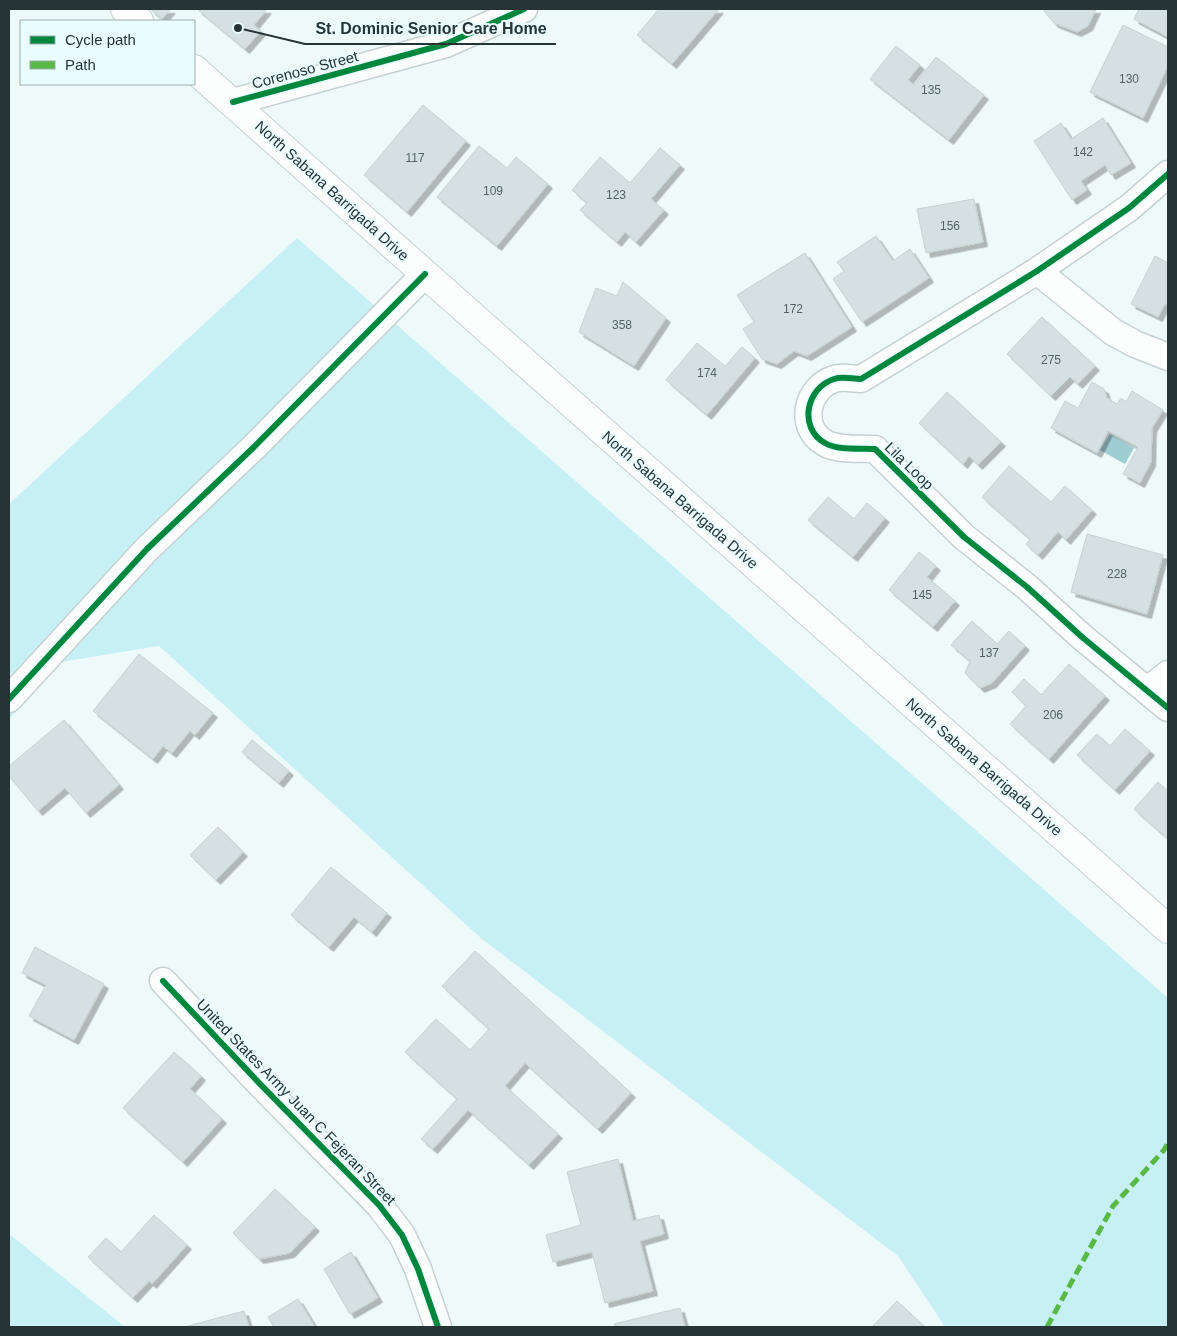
<svg xmlns="http://www.w3.org/2000/svg" width="1177" height="1336" font-family="Arial,sans-serif">
  <defs>
    <filter id="shadow"><feDropShadow dx="4.5" dy="4.5" stdDeviation="0" flood-color="#0004"/></filter>
  </defs>
  <rect width="100%" height="100%" fill="#eef9fa"/>
  <path fill="#c7f0f4" d="M297,238L1168,998V1327H945L898,1256L482,939L159,646L61,662L9,719V504Z
    M9,1234L125,1327H9Z"/>
  <path fill="#9ecdd2" d="M1110,434L1134,448L1125,464L1100,450Z"/>
  <path fill="#d4e0e1" stroke="#c6d1d2" filter="url(#shadow)" d="M150,9H171L162,19Z
    M197,9H267L254,25L261,31L245,49Z
    M659,9H719L672,64L637,35Z
    M1045,9H1096L1088,26L1077,32L1054,23L1044,11Z
    M1139,9H1168V37L1134,19Z
    M1123,25L1168,47V66L1143,118L1090,92Z
    M896,46L920,65L908,80L914,85L936,57L984,95L949,140L870,79Z
    M423,105L466,141L407,212L364,175Z
    M1103,118L1131,163L1111,175L1105,165L1081,181L1087,190L1072,200L1034,141L1061,123L1071,139Z
    M479,146L507,168L516,157L548,184L497,246L437,197Z
    M660,148L680,165L651,199L664,210L636,242L625,232L617,242L580,210L587,203L572,190L600,157L630,183Z
    M974,199L983,242L926,253L917,209Z
    M876,236L893,261L910,249L929,278L862,322L833,279L844,271L837,262Z
    M805,253L852,327L807,356L794,351L777,364L762,359L743,329L754,322L737,295Z
    M1155,256L1168,263V306L1165,304L1158,317L1131,304Z
    M623,282L666,318L634,366L579,332L596,288L617,296Z
    M1042,317L1095,366L1078,384L1070,377L1051,396L1007,354Z
    M697,343L725,366L742,347L755,358L707,415L666,380Z
    M1092,382L1104,389L1107,398L1117,404L1121,398L1126,402L1132,391L1163,410L1152,428L1151,462L1140,483L1123,474L1138,447L1108,431L1097,453L1051,428L1065,401L1078,408Z
    M947,392L1001,442L978,465L969,456L963,464L919,423Z
    M1009,466L1051,502L1065,486L1092,510L1066,540L1058,532L1038,555L1026,544L1030,539L982,497Z
    M828,497L854,519L867,503L885,518L853,557L808,520Z
    M1087,534L1163,555L1147,614L1071,592Z
    M919,552L936,566L927,577L955,601L933,627L889,590Z
    M972,621L997,644L1009,631L1025,646L992,683L980,688L965,673L970,661L951,645Z
    M139,654L213,713L195,735L190,731L172,753L163,746L153,759L93,711Z
    M1069,664L1105,696L1049,759L1010,724L1026,706L1012,692L1024,679L1041,695Z
    M64,720L119,785L86,813L65,788L38,811L9,776V766Z
    M1125,729L1150,751L1115,790L1077,755L1097,734L1110,746Z
    M252,740L289,771L279,783L242,752Z
    M1158,782L1168,791V839L1134,809Z
    M218,827L243,852L216,880L190,855Z
    M331,867L387,913L372,932L354,917L329,947L291,915Z
    M35,947L104,984L74,1040L29,1016L46,985L22,973Z
    M475,951L631,1093L598,1129L525,1063L505,1086L558,1134L529,1165L468,1110L433,1149L421,1139L457,1099L405,1052L436,1019L470,1050L489,1029L442,986Z
    M174,1052L201,1076L190,1089L222,1119L183,1162L123,1108Z
    M618,1159L633,1221L659,1215L664,1234L640,1241L653,1291L605,1303L592,1252L553,1262L546,1235L581,1225L567,1172Z
    M275,1189L315,1227L290,1253L259,1259L233,1233Z
    M154,1215L187,1245L152,1284L149,1281L133,1298L88,1257L106,1238L121,1252Z
    M351,1252L378,1298L350,1314L324,1269Z
    M298,1299L315,1327H274L268,1317Z
    M897,1301L925,1327H872Z
    M680,1308L685,1327H615L614,1324Z
    M244,1311L249,1327H184Z"/>
  <g fill="none" stroke-linecap="round" stroke-linejoin="round">
    <defs>
      <path id="minor" d="M233,102L446,44L524,9
        M1168,174L1129,208L1037,271L861,379C852,379 843,376 834,379C806,388 798,428 825,443C839,451 860,448 875,449L964,537L1027,587L1082,637L1168,708
        M1037,271L1113,332L1135,344L1168,357
        M1148,690L1168,674
        M9,699L147,549L254,447L425,274
        M163,981L261,1085L379,1205L402,1235L418,1269L438,1327"/>
      <path id="major" d="M125,9L139,21
        M194,69L538,374L1168,929"/>
    </defs>
    <use href="#minor" stroke="#c6d1d2" stroke-width="29"/>
    <use href="#major" stroke="#c6d1d2" stroke-width="30"/>
    <use href="#minor" stroke="#fcfefe" stroke-width="26"/>
    <use href="#major" stroke="#fcfefe" stroke-width="28"/>
    <path stroke="#58b947" stroke-width="5" stroke-dasharray="10 5" stroke-linecap="butt" d="M1047,1327L1113,1206L1164,1150L1168,1143"/>
    <defs>
      <path id="cycleway" d="M233,102L446,44L524,9
        M1168,174L1129,208L1037,271L861,379C852,379 843,376 834,379C806,388 798,428 825,443C839,451 860,448 875,449L964,537L1027,587L1082,637L1168,708
        M9,699L147,549L254,447L425,274
        M163,981L261,1085L379,1205L402,1235L418,1269L438,1327"/>
    </defs>
    <use href="#cycleway" stroke="#e9fdff" stroke-width="9"/>
    <use href="#cycleway" stroke="#00873e" stroke-width="6"/>
  </g>
  <g text-anchor="middle" stroke-width="4" stroke-linejoin="round" paint-order="stroke">
    <g font-size="12" fill="#556264">
      <text x="1129" y="83">130</text>
      <text x="931" y="94">135</text>
      <text x="1083" y="156">142</text>
      <text x="415" y="162">117</text>
      <text x="493" y="195">109</text>
      <text x="616" y="199">123</text>
      <text x="950" y="230">156</text>
      <text x="793" y="313">172</text>
      <text x="622" y="329">358</text>
      <text x="1051" y="364">275</text>
      <text x="707" y="377">174</text>
      <text x="1117" y="578">228</text>
      <text x="922" y="599">145</text>
      <text x="989" y="657">137</text>
      <text x="1053" y="719">206</text>
    </g>
    <g font-size="15" fill="#273436" stroke="#e9fdff">
      <text transform="translate(305 70) rotate(-15)" y="5">Corenoso Street</text>
      <text transform="translate(332 191) rotate(42)" y="5">North Sabana Barrigada Drive</text>
      <text transform="translate(909 466) rotate(44)" y="5">Lila Loop</text>
      <text transform="translate(680 500) rotate(41)" y="5">North Sabana Barrigada Drive</text>
      <text transform="translate(984 767) rotate(41)" y="5">North Sabana Barrigada Drive</text>
      <text transform="translate(296 1102) rotate(46)" y="5">United States Army Juan C Fejeran Street</text>
    </g>
  </g>
  <path fill="none" stroke="#273436" stroke-width="2" d="M238 28L305 44H556"/>
  <circle fill="#273436" stroke="#e9fdff" stroke-width="2" cx="238" cy="28" r="5"/>
  <g font-size="16" text-anchor="middle" font-weight="bold" fill="#273436" stroke="#e9fdff" stroke-width="4" stroke-linejoin="round" paint-order="stroke">
    <text x="431" y="34">St. Dominic Senior Care Home</text>
  </g>
  <rect width="1177" height="1336" fill="none" stroke="#273436" stroke-width="20"/>
  <rect x="20" y="20" width="175" height="65" fill="#e9fdff" stroke="#9badaf"/>
  <rect x="30" y="36" width="25" height="8" fill="#00873e" stroke="#9badaf"/>
  <text x="65" y="45" font-size="15" fill="#273436">Cycle path</text>
  <rect x="30" y="61" width="25" height="8" fill="#58b947" stroke="#9badaf"/>
  <text x="65" y="70" font-size="15" fill="#273436">Path</text>
</svg>
